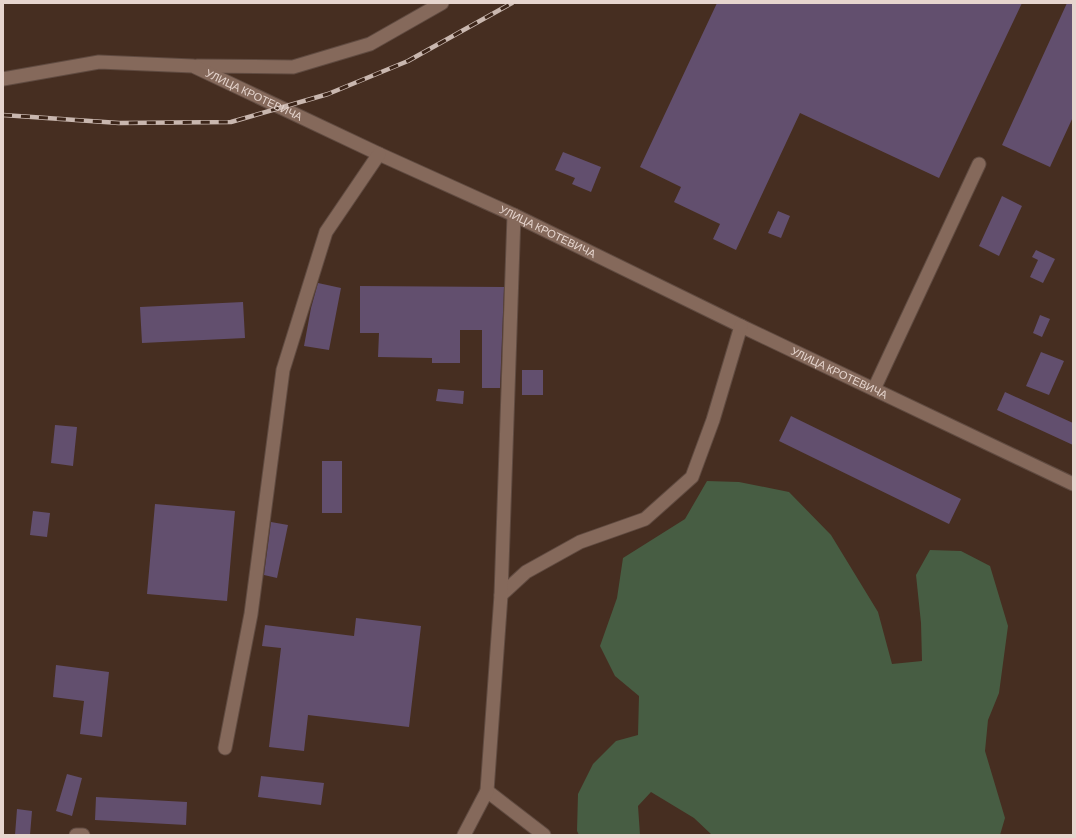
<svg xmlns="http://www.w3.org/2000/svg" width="1076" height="838" font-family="Barlow,sans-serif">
  <rect width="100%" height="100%" fill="#462e21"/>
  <path fill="#475d43" d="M707,481L739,482L789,492L831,535L878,612L892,664L922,661L921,623L916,575L930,550L961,551L990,566L1008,626L999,693L988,720L985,751L1005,818L1000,835H712L694,818L651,792L638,806L640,835H579L577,831L578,794L593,764L616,741L638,735L639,696L615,676L600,646L617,598L623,558L685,519Z"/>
  <path fill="#624f6e" d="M717,3H1022L939,178L800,113L736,250L713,239L720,224L674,202L681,187L640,167Z
    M1067,3H1073V117L1050,167L1002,145Z
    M563,152L601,167L591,192L572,184L575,178L555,170Z
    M1002,196L1022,206L999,256L979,246Z
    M778,211L790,216L781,238L768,233Z
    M1036,250L1055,259L1043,283L1030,277L1038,260L1032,257Z
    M318,283L341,288L329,350L304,346L311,308Z
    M360,286L504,287L500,388H482V330H460V363H432V358L378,357L379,333H360Z
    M243,302L245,338L142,343L140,307Z
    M1040,315L1050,319L1042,337L1033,333Z
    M1041,352L1064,361L1049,395L1026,386Z
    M522,370H543V395H522Z
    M438,389L464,391L463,404L436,401Z
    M1005,392L1073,423V445L997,410Z
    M791,416L961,499L949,524L779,441Z
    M55,425L77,427L73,466L51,463Z
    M322,461H342V513H322Z
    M155,504L235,511L227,601L147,594Z
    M33,511L50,513L47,537L30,535Z
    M271,522L288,525L277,578L264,575Z
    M356,618L421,626L409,727L308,715L304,751L269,747L281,648L262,646L265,625L354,636Z
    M56,665L109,672L102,737L80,734L84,701L53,697Z
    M67,774L82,778L72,816L56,811Z
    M261,776L324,783L321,805L258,797Z
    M96,797L187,802L186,825L95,820Z
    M17,809L32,811L30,835H15Z"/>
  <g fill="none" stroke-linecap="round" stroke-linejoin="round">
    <defs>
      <g id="minor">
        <path d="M197,66L293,67L370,44L442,3"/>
        <path id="s1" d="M3,79L99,62L193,66L379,154L514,215L741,326L1073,484"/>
        <path d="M874,389L979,164"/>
        <path d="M501,595L526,572L580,542L645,519L692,477L713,420L741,326"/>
        <path d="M225,748L251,614L283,370L326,232L379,154"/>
        <path d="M487,791L544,835"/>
        <path d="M76,835H83"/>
        <path d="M464,835L487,791L501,595L514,215"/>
      </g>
    </defs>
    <use href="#minor" stroke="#604b41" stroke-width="15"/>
    <use href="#minor" stroke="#85695b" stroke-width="13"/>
    <defs>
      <path id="rail" d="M3,115L119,123L231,122L328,94L408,61L512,3"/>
    </defs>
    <use href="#rail" stroke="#c9b7af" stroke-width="4.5"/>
    <use href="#rail" stroke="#3b2418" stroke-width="3" stroke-dasharray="9" stroke-linecap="butt"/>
  </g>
  <g text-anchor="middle" stroke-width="3.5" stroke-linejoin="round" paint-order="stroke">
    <g font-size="11" fill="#e6d5ce" stroke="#3b2418">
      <text dy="4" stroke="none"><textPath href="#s1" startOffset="259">УЛИЦА КРОТЕВИЧА</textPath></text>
      <text dy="4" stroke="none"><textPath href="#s1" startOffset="583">УЛИЦА КРОТЕВИЧА</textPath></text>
      <text dy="4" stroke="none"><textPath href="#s1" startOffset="907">УЛИЦА КРОТЕВИЧА</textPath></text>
    </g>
  </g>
  <rect width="1076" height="838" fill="none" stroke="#e6d5ce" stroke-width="8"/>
</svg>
